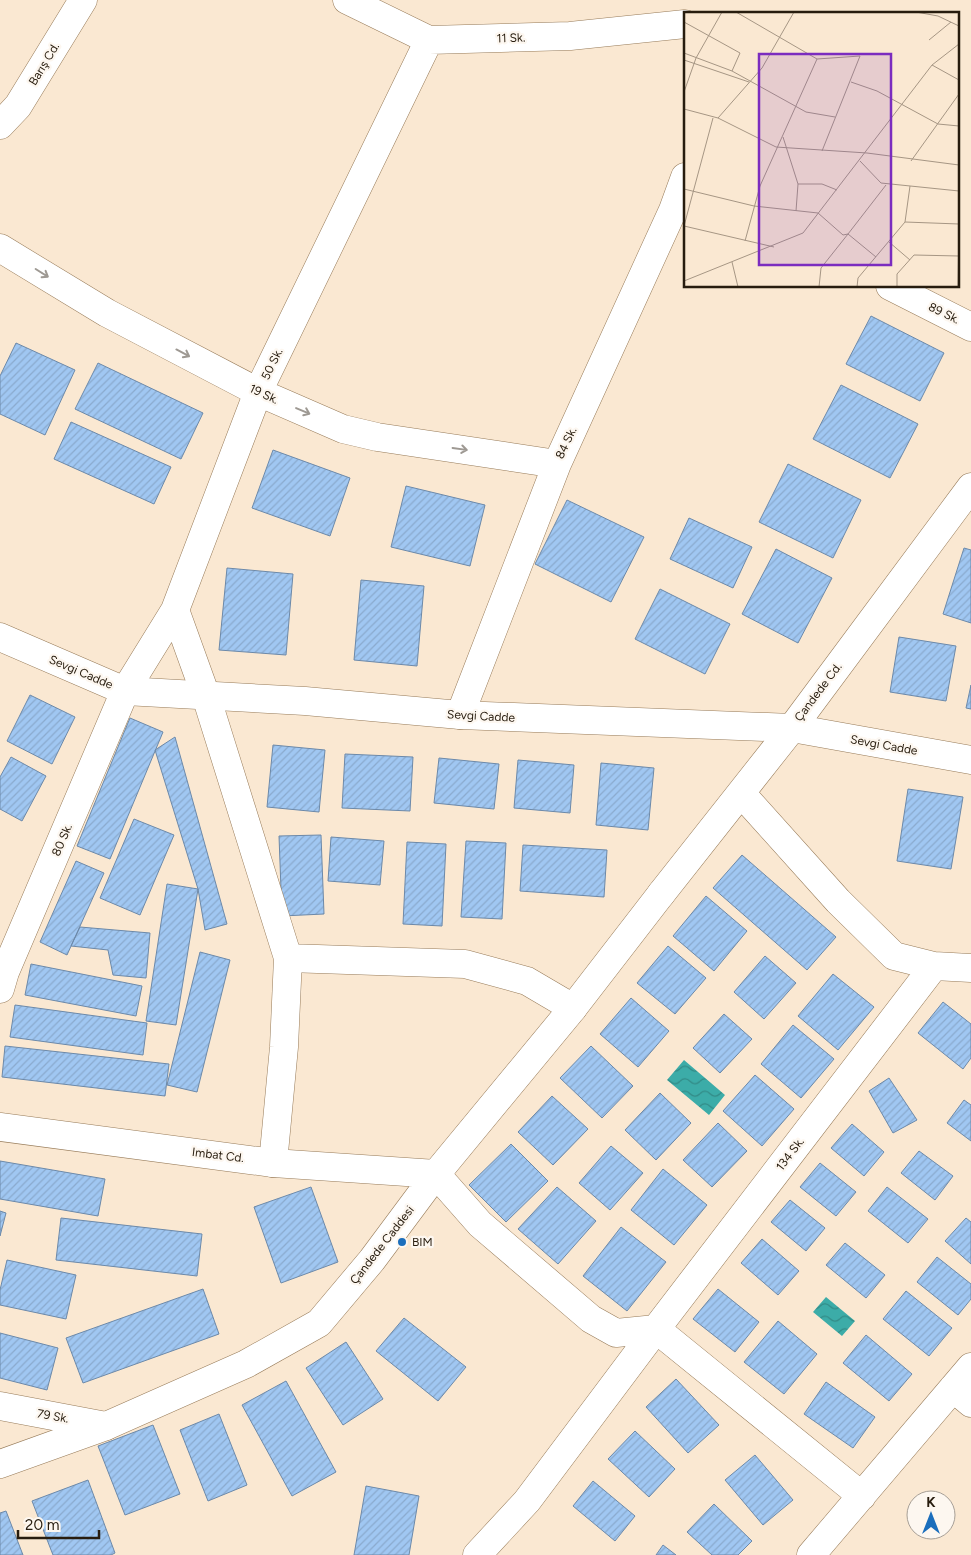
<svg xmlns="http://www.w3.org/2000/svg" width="971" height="1555" font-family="Figtree,sans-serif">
  <defs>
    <pattern id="water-waves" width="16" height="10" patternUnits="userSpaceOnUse" patternTransform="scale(1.25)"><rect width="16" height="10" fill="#3caca8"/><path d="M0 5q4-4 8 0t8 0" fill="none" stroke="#328b87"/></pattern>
    <pattern id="building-hatch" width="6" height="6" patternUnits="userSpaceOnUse" patternTransform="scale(1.25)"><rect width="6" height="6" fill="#a0c7f2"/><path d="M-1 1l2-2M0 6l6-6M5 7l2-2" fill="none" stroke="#8aaace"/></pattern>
  </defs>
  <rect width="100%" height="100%" fill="#fae8d2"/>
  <path fill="url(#water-waves)" d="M684,1060L725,1095L709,1115L667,1080Z
    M826,1297L855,1321L842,1336L813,1312Z"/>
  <path fill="url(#building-hatch)" stroke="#6c89a9" d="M871,316L944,353L920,401L846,364Z
    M16,343L75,370L45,435L0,414V376Z
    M98,363L203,413L181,459L75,409Z
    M841,385L918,424L890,478L813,439Z
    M71,422L171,467L154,504L54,459Z
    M273,450L350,478L330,536L252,508Z
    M788,464L861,500L833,558L759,522Z
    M406,486L485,505L470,566L391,547Z
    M567,500L644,537L611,602L535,564Z
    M689,518L752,547L733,588L670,559Z
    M964,548L971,550V623L943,614Z
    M776,549L832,578L798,643L742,614Z
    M227,568L293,574L286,655L219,650Z
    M361,580L424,586L417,666L354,660Z
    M660,589L730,624L705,674L635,639Z
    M899,637L956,646L946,701L890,692Z
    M971,685V709L966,708Z
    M30,695L75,717L52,764L7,741Z
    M130,718L163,732L110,859L77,846Z
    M175,737L227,924L205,930L198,889L155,750Z
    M273,745L325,750L319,812L267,807Z
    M345,754L413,757L410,811L342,808Z
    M11,757L46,776L22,821L0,809V777Z
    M439,758L499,764L494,809L434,803Z
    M518,760L574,765L570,813L514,808Z
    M601,763L654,768L648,830L596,825Z
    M908,789L963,797L951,869L897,861Z
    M134,819L174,835L140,915L100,898Z
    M321,835L324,914L282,916L279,836Z
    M331,837L384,841L380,885L328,881Z
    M466,841L506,843L502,919L461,917Z
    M407,842L446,844L442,926L403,924Z
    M523,845L607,850L604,897L520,891Z
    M742,855L836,937L807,970L713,888Z
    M76,861L104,873L67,955L40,942Z
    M167,884L198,889L176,1025L146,1021Z
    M706,896L747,931L714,971L673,936Z
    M80,927L150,933L146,978L113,975L108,950L71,946Z
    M668,946L706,978L675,1014L637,983Z
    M200,952L230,960L197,1092L167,1085Z
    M765,956L796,983L764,1019L734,992Z
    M31,964L142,986L136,1016L25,995Z
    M833,974L874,1007L838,1050L798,1016Z
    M631,998L669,1031L638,1067L600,1034Z
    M943,1002L971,1024V1058L963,1069L918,1033Z
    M15,1005L147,1023L143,1055L10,1037Z
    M724,1014L752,1039L720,1073L693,1048Z
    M793,1025L834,1059L801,1098L761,1064Z
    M5,1046L169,1064L165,1096L2,1077Z
    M591,1046L633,1086L602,1118L560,1078Z
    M755,1075L794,1109L762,1146L723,1111Z
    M889,1078L917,1120L893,1133L869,1091Z
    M660,1093L691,1123L656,1160L625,1130Z
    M552,1096L588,1129L553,1165L518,1132Z
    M964,1100L971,1105V1141L947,1123Z
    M718,1123L747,1151L712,1187L683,1160Z
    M852,1124L884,1152L864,1176L831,1148Z
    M511,1144L548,1181L506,1222L469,1185Z
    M611,1146L643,1173L610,1210L579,1183Z
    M919,1151L953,1176L935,1200L901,1173Z
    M0,1161L105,1179L98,1216L0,1199Z
    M820,1163L856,1192L836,1216L800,1187Z
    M663,1169L707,1205L674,1245L631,1210Z
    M311,1187L338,1262L281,1283L254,1207Z
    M557,1187L596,1221L558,1264L518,1229Z
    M887,1187L928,1219L908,1243L868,1211Z
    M790,1200L825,1228L806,1251L771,1222Z
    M0,1211L6,1213L0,1236Z
    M61,1218L202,1234L197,1276L56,1260Z
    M966,1218L971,1222V1264L945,1241Z
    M621,1227L666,1262L627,1311L583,1276Z
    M762,1239L799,1271L778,1295L741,1263Z
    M845,1243L885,1275L866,1298L826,1265Z
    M937,1257L971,1284V1299L958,1315L917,1282Z
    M7,1260L76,1275L66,1319L0,1305V1290Z
    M203,1289L219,1334L83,1383L66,1338Z
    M718,1289L759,1322L735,1352L693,1319Z
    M906,1291L952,1328L929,1356L883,1319Z
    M404,1318L466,1367L438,1401L376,1351Z
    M778,1321L817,1354L784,1394L744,1362Z
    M0,1333L58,1348L47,1390L0,1378Z
    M866,1335L912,1374L889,1401L843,1363Z
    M346,1342L383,1399L343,1425L306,1368Z
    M676,1379L719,1425L688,1453L646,1407Z
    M286,1381L336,1472L292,1496L242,1405Z
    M826,1382L875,1417L853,1448L804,1414Z
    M219,1414L247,1485L208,1501L180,1430Z
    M153,1425L180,1494L125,1515L98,1446Z
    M635,1431L675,1469L649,1497L608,1459Z
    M755,1455L793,1500L763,1525L725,1480Z
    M88,1480L115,1553L111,1555H53L32,1501Z
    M593,1481L635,1516L615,1541L573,1506Z
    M366,1486L419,1496L409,1555H354Z
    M714,1504L752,1541L738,1555H712L687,1532Z
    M6,1511L23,1555H0V1513Z
    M663,1545L676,1555H656Z"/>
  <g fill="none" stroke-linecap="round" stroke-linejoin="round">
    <defs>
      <path id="minor" d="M347,0L429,40L570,36L685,24
        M0,248L107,313L258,392L343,429L377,437L557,464
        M890,286L971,327
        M175,610L206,696L288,958L284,1047L273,1163
        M460,715L557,464L673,210L685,177
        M741,793L838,901L894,956L934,966L971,968
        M661,894L792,728L971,487
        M288,958L465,964L527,981L573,1008
        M0,989L5,972L125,691L175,610L258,392L429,40
        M436,1174L480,1224L591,1319L616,1333L656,1329L934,966
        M953,1388L971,1403
        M0,1406L106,1426
        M477,1555L527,1501L656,1329L862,1496
        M811,1555L971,1367"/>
      <path id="tertiary" d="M0,125L18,106L83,0
        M0,637L125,691L305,701L460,715L792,728L971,760
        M0,1127L273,1163L436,1174
        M0,1464L106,1426L246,1364L319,1323L372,1260L436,1174L573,1008L661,894"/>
    </defs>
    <use href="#minor" stroke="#977b59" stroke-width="29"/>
    <use href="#tertiary" stroke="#977b59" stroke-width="29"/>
    <use href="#minor" stroke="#fff" stroke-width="28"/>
    <use href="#tertiary" stroke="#fff" stroke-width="28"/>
  </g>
  <defs><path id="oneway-shaft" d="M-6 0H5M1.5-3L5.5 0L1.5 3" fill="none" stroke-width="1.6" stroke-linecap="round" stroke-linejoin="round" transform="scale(1.25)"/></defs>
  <g stroke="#9e9993">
    <use href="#oneway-shaft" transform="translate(42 273) rotate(32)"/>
    <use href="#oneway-shaft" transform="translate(183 353) rotate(28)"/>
    <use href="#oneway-shaft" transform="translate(303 411) rotate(23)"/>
    <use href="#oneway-shaft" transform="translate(460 449) rotate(8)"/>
  </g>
  <circle fill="#1b6ebc" stroke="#fdf7f0" stroke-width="2" cx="402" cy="1242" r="5"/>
  <g text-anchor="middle" stroke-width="4.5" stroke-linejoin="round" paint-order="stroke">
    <g font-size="12" fill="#271c0e" stroke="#fdf7f0">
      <text transform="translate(511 38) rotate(-2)" y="4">11 Sk.</text>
      <text transform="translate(44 64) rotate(-59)" y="4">Barış Cd.</text>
      <text transform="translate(944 313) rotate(26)" y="4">89 Sk.</text>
      <text transform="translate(272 364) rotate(-64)" y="4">50 Sk.</text>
      <text transform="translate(264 394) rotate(25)" y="4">19 Sk.</text>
      <text transform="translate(566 443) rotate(-65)" y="4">84 Sk.</text>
      <text transform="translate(81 672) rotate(23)" y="4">Sevgi Cadde</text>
      <text transform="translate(818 692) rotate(-53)" y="4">Çandede Cd.</text>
      <text transform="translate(481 716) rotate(3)" y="4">Sevgi Cadde</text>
      <text transform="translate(884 745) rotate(10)" y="4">Sevgi Cadde</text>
      <text transform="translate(62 840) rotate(-67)" y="4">80 Sk.</text>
      <text transform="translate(790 1154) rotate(-53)" y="4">134 Sk.</text>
      <text transform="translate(218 1155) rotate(7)" y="4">Imbat Cd.</text>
      <text transform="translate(382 1245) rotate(-52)" y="4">Çandede Caddesi</text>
      <text transform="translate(53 1416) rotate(10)" y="4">79 Sk.</text>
    </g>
    <g font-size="12" fill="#271c0e" stroke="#fdf7f0" text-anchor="start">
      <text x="412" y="1246">BIM</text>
    </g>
  </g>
  <g transform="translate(684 12)">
    <rect width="275" height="275" fill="#fae8d2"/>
    <path fill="none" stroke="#a69684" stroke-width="1" d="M52,0L133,47L176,44L138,139M232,0L254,4L275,14M0,10L56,41L48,59M245,28L267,10M0,41L48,59L122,100L151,105M0,48L65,70M248,53L275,68M167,70L193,79L254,112L275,114M0,80L12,46L38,0M0,97L34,106L92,135L183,141L275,153M34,106L78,56L110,0M99,125L114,172L112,199M176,149L197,171L275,179M227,149L275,82M114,172H138L153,178M0,177L70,194L134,201L159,223L164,222L202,173M221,210L275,212M0,214L29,106M0,214L90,235M61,229L76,174L133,47M205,230L226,248M48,250L54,275M0,269L119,221L248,53L275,32M135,275L137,256L164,222L192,245M173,275L174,266L221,210L226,174M213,275V262L230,243L275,244M274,275L275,219"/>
    <path fill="#7b2cbf" fill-opacity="0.15" stroke="#7b2cbf" stroke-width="2.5" d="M75,42H207V253H75Z"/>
    <rect width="275" height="275" fill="none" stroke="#271c0e" stroke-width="2.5"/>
  </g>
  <g transform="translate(931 1515)"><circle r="24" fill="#fdf7f0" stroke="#a79f96"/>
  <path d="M0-4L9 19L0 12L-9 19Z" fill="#1b6ebc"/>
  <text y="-8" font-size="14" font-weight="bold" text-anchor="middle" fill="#271c0e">K</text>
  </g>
  <path d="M18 1530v8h81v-8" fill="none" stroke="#271c0e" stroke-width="2.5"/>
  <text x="25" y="1530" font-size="15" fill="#271c0e" stroke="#fdf7f0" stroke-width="4" paint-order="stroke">20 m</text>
</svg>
